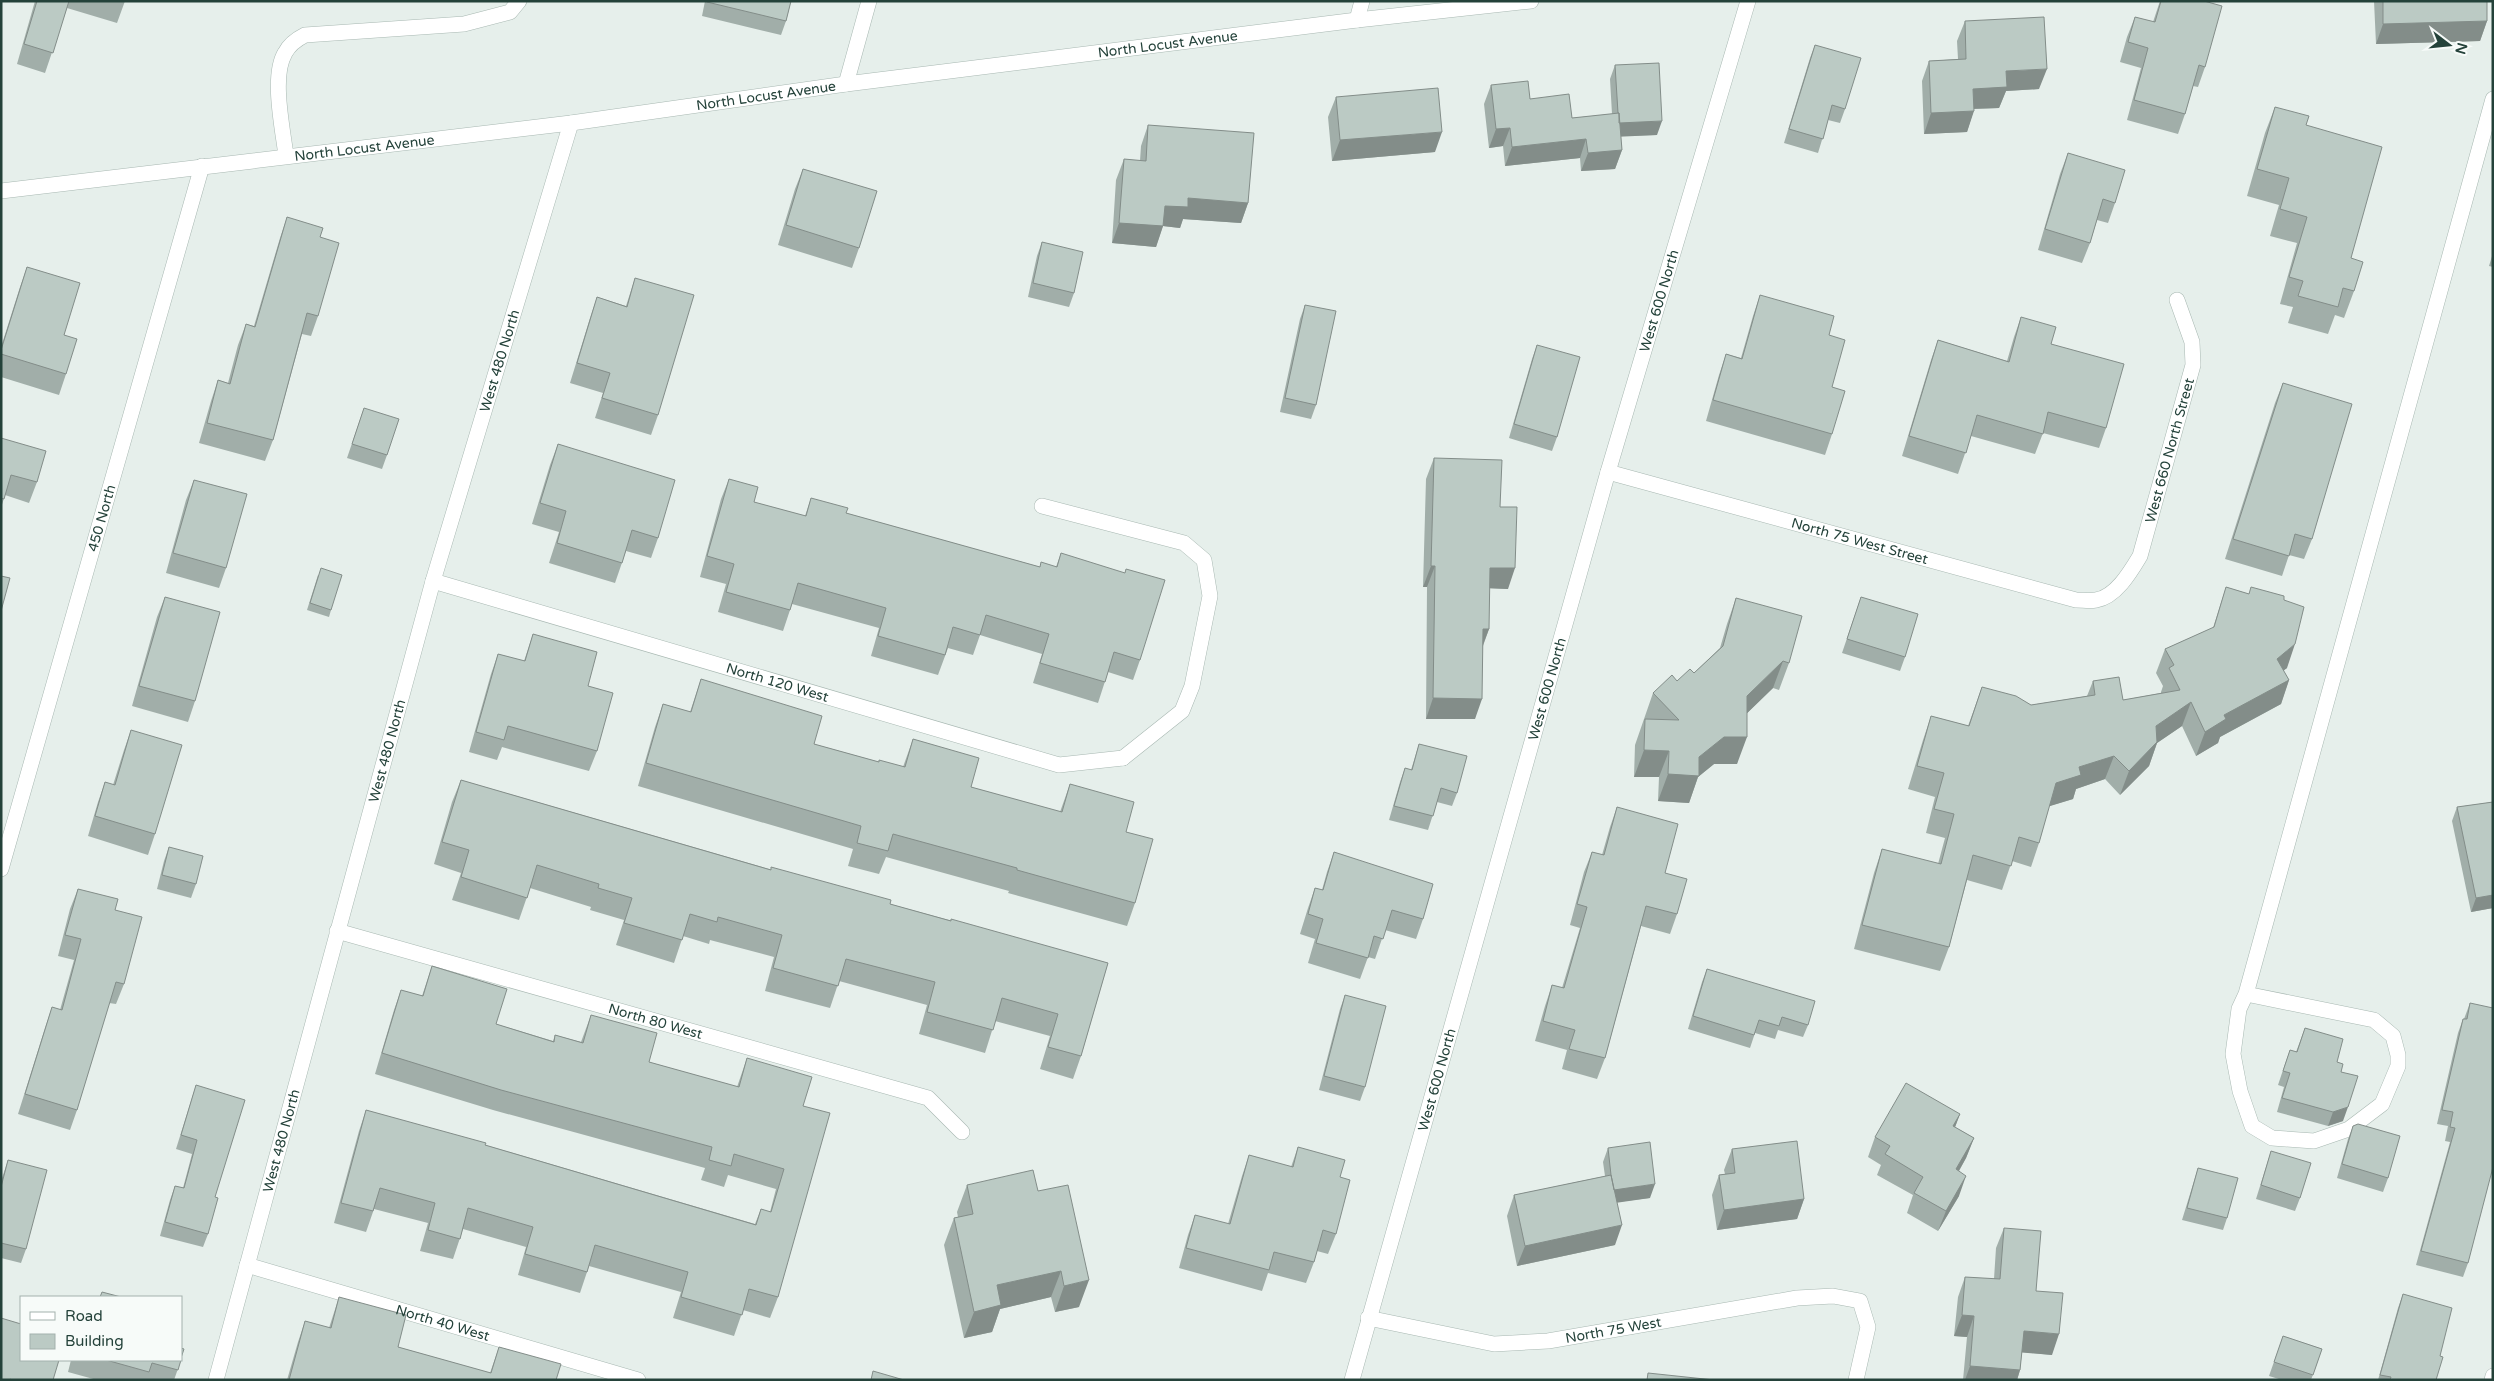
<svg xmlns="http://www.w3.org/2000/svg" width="2494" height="1381" font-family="'Varela Round',sans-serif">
  <rect width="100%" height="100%" fill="#e6efeb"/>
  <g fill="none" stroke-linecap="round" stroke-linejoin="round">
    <defs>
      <path id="service" d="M286,156C283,130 271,76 285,53C289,45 297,39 305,35L464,24L510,12L519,1
        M1042,506L1184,543L1204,560L1210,596L1192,686L1182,711L1123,758
        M2246,994L2374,1020L2393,1036L2398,1055V1066L2382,1104L2349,1129L2314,1141L2272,1138L2252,1126L2240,1091L2233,1054L2239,1009L2246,994L2493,99"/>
      <g id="minor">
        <path d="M1357,20L1362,1"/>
        <path d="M846,84L869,1"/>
        <path id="s1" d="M1608,472L2076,600C2083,600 2090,601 2096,600C2116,597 2131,571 2140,556L2193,365L2192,342L2177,300"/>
        <path id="s2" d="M433,581L1059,765L1123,758"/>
        <path id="s3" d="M1,869L202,166"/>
        <path id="s4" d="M337,931L928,1098L962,1132"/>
        <path id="s5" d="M247,1265L638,1380"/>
        <path id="s6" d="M1368,1318L1494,1344L1548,1341L1797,1298L1833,1296L1860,1301L1868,1327L1856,1380"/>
        <path id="s7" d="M216,1380L433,581L571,123"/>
        <path d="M2492,1380L2493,1376"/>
      </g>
      <g id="tertiary">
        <path id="s8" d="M1,191L571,123L846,84L1357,20L1531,1"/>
        <path id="s9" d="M1352,1380L1608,472L1748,1"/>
      </g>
    </defs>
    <use href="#service" stroke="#a8b8b2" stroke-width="16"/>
    <use href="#minor" stroke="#a8b8b2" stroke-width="16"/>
    <use href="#tertiary" stroke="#a8b8b2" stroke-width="16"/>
    <use href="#service" stroke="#fff" stroke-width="15"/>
    <use href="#minor" stroke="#fff" stroke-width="15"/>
    <use href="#tertiary" stroke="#fff" stroke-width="15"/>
  </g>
  <path fill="#a1aea9" d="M35,1H125L117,23L67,8L45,73L17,64Z
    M705,1H791L786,21L781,35L702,16Z
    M2160,1H2204L2205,67L2198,87L2193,86L2185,114L2178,134L2127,120L2141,68L2120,62L2127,37L2135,17L2153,22Z
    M2374,1H2487V21L2480,41L2376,44Z
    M1965,21L2039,89L2006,91L1999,108L1974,109L1967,132L1924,134L1922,81L1929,61L1958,59L1957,41Z
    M1815,45L1845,109L1840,123L1828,120L1818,153L1784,143L1810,58Z
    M1615,65L1657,135L1620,136L1622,150L1615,169L1581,171L1580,158L1505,166L1503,146L1489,148L1484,104L1491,85L1530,99L1572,118L1612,114L1610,79Z
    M1336,97L1435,152L1332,161L1328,117Z
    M2275,107L2306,125L2351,258L2354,291L2344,318L2335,315L2328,334L2288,323L2293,307L2280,304L2297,243L2270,236L2279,205L2247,196L2265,133Z
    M1148,125L1248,203L1241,223L1183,219L1180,228L1163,226L1156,247L1112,243L1116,180L1124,159L1140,161L1141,146Z
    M2068,153L2115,203L2108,223L2097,220L2090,243L2082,263L2038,250L2060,174Z
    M803,169L859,248L852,268L778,245L795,189Z
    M287,217L320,237L318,316L311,336L302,334L273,440L265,461L199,443L211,401L218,380L228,383L238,345L246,324L254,326L280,238Z
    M1042,242L1074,293L1069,307L1028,297L1037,256Z
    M2493,253V267L2489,266Z
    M27,267L64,335L66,374L59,395L1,377V347L20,287Z
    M635,278L658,415L651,435L595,418L603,393L570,383L590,318L597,297L626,306Z
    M1760,295L1829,335L1832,434L1825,455L1706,421L1719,375L1726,354L1741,358L1753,316Z
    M1305,305L1316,405L1311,419L1280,412L1300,319Z
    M2021,317L2051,344L2106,428L2099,448L2043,433L2035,454L1971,436L1958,474L1902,456L1931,360L1938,340L2007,361L2014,337Z
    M1537,345L1557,437L1552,451L1509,438L1532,359Z
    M2283,383L2312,539L2304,559L2289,555L2282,576L2225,559L2275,403Z
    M364,408L387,455L382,469L347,458Z
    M1,438L37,482L29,503L5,495L1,508Z
    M558,444L658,538L651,558L626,551L615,583L549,563L559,532L532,524L550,465Z
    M1434,458L1500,507L1508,589L1489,588V629L1483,646L1475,719H1426L1427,587H1423L1426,479Z
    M729,479L754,502L805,516L811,498L846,513L1040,567H1056L1061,553L1140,660L1133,680L1108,672L1098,703L1033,683L1042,654L980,635L973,655L948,648L938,675L871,656L879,628L792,604L783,631L718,612L726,584L700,577L721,499Z
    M194,480L226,568L219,588L166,573L186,500Z
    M318,575L331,610L329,617L307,610Z
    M2226,587L2249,594L2284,600L2287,668L2283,670L2289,680L2281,704L2220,737L2218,743L2196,756L2182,726L2157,743L2149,766L2120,795L2105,779L2076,789L2073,799L2049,806L2039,843L2031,867L2012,861L2002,890L1967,880L1949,947L1940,971L1854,949L1874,873L1882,849L1938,864L1945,838L1926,833L1935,797L1908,789L1923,740L1931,716L1968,726L1982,687L2031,705L2087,696L2093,681L2123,700L2161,693V692L2163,686L2156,673L2165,649L2213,628Z
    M165,597L195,701L188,722L132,706L157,617Z
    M1861,597L1905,657L1900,671L1842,653Z
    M1736,598L1789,663L1779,690L1773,688L1747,713L1737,764H1714L1698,777L1689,803L1658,801L1659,777H1634L1635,745L1653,693L1694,673L1720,648L1727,624Z
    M533,634L588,686L597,751L589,771L502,747L497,760L469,752L491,674L498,654L524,661Z
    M701,679L814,744L879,762L903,767L913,739L971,787L1060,812L1070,784L1126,832L1135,903L1127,926L1008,893L1009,891L886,857L879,874L848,866L853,849L638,786L655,727L663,704L690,712Z
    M131,730L155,834L148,855L88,836L98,802L105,782L113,785L124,750Z
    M1419,744L1457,793L1452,806L1437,802L1428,830L1389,820L1400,782L1405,768L1411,770Z
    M461,780L890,904L1108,963L1081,1056L1073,1079L1040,1069L1050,1036L995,1021L985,1053L919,1034L927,1005L839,981L830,1008L765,991L774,957L710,940L709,944L683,936L674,963L616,945L624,920L590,910L591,907L530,888L519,920L452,900L461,873L434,864L452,802Z
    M2493,802V908L2471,912L2452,821L2457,807Z
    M1617,807L1665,873L1677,914L1670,934L1641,926L1605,1058L1597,1079L1562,1069L1567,1050L1535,1041L1545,1006L1552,985L1562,988L1580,928L1570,925L1584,872L1592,852L1602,855L1610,827Z
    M169,847L196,884L191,898L157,889L164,861Z
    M1334,852L1423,919L1416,939L1385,930L1375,959L1368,957L1360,979L1308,963L1315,939L1300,934L1308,908L1315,888L1322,890L1327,872Z
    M78,889L115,910L124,984L116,1004L109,1003L77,1110L70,1130L18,1114L45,1028L52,1007L60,1010L74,960L58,956L70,909Z
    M432,966L496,1024L553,1041L555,1035L581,1042L591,1015L649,1062L737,1087L747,1058L803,1106L778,1297L770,1318L743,1310L734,1336L673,1318L681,1292L589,1266L580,1293L518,1275L526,1247L463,1229L453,1259L420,1251L428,1223L374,1209L366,1232L334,1223L359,1131L366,1110L755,1224L761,1209L770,1212L776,1189L728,1175L724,1187L701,1180L705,1168L493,1110L375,1074L394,1010L401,990L422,996Z
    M1707,969L1808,1025L1803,1037L1778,1030L1775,1039L1755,1033L1750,1048L1688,1029L1702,982Z
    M1345,995L1365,1087L1360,1101L1319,1090L1340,1009Z
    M2470,1003L2468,1263L2463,1277L2416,1265L2450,1142L2445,1141L2448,1126L2437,1124L2458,1033L2463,1019H2464Z
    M2305,1028L2337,1062L2341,1072L2343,1121L2328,1126L2277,1112L2284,1087L2278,1085L2285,1064L2290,1050L2296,1052Z
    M196,1085L215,1197L208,1234L203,1247L160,1236L170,1200L175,1186L183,1188L192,1154L176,1149Z
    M1960,1114L1955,1127L1974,1138L1966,1158L1959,1171V1196L1938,1231L1907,1213L1913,1195L1877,1175L1881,1165L1868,1157L1875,1137Z
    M2353,1126L2388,1178L2383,1192L2337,1178L2348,1139Z
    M1298,1147L1340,1177L1336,1234L1328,1254L1317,1251L1314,1262L1306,1283L1268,1273L1262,1291L1179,1268L1188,1235L1195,1215L1228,1224L1242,1176L1249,1155L1291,1167Z
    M1608,1148L1650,1198L1617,1202L1615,1245L1517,1266L1507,1216L1514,1195L1605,1176L1603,1162Z
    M1732,1149L1804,1199L1797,1219L1717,1230L1712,1195L1719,1175L1725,1174L1724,1170Z
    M2271,1151L2300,1198L2295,1211L2256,1199Z
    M8,1160L26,1249L21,1263L1,1258V1181Z
    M2198,1168L2227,1218L2223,1230L2182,1220Z
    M967,1185L1038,1191L1079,1307L1055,1312L1051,1297L1000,1309L992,1332L964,1338L944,1245L954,1218L958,1217L957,1212Z
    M2004,1228L2036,1291L2052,1355L2022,1352L2020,1370L2017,1380H1963L1967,1337L1954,1336L1958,1297L1965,1277L1994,1279L1996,1248Z
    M2403,1294L2440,1356L2436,1380H2378L2398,1308Z
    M339,1297L398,1347L490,1373L499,1347L556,1380H287L298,1342L305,1321L329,1328Z
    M2283,1336L2322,1349L2311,1380H2282L2269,1376Z
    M71,1360H181L174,1380H97L68,1372Z"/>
  <path fill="#838d89" d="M2487,21L2480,41L2376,44L2383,24Z
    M2047,69L2039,89L2006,91L1999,108L1966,109L1973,89L2006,71Z
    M1974,111L1967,132L1924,134L1931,113Z
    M1662,121L1657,135L1613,137L1618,123Z
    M1510,128L1503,146L1489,148L1496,129Z
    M1442,132L1435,152L1332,161L1340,140Z
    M1586,139L1580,158L1505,166L1512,147Z
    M1622,150L1615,169L1581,171L1588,153Z
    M1188,198L1248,203L1241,223L1183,219L1180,228L1163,226L1156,247L1112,243L1119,223Z
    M1431,566H1435L1427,587H1423Z
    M1490,568H1515L1508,589L1482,588Z
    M1483,629H1489L1481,650Z
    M2295,644L2287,668L2268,683L2277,659Z
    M1783,661L1773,688L1737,723L1747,696Z
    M2289,680L2281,704L2220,737L2218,743L2196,756L2205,732L2224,715Z
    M1433,698L1482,699L1475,719H1426Z
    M2191,702L2182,726L2157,743L2149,766L2120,795L2129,771L2156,726Z
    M1724,737H1747L1737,764H1714L1698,777L1689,803L1658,801L1668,774L1699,757Z
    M1644,750L1669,751L1659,777H1634Z
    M2114,756L2105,779L2076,789L2073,799L2047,807L2056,783L2079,767Z
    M2493,895V908L2471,912L2476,898Z
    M2348,1107L2343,1121L2328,1126L2333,1112Z
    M1960,1114L1952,1135L1953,1126Z
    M1974,1138L1966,1158L1948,1190L1956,1169Z
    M1966,1176L1959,1196L1938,1231L1946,1211Z
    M1655,1184L1650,1198L1608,1204L1613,1190Z
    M1804,1199L1797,1219L1717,1230L1724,1210Z
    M1622,1225L1615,1245L1517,1266L1525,1246Z
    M1061,1271L1051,1297L1000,1309L992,1332L964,1338L974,1312L997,1285Z
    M1089,1280L1079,1307L1055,1312L1064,1286Z
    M1962,1315L1974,1316L1967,1337L1954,1336Z
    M2024,1331L2059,1334L2052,1355L2016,1352Z
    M1970,1366L2020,1370L2017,1380H1965Z"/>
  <path fill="#bbcac4" stroke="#838d89" d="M37,1H69L53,53L24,44Z
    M707,1H791L786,21L707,2Z
    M2161,1H2204L2222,6L2205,67L2199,65L2185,114L2134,100L2148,48L2128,42L2135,17L2155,22Z
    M2383,1H2487V21L2383,24Z
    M2044,17L2047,69L2006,71L2007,87L1973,89L1974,111L1931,113L1929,61L1966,59L1965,21Z
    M1815,45L1861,58L1845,109L1832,105L1823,139L1789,129Z
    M1659,63L1662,121L1619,123V113H1618L1615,65Z
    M1528,81L1530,99L1569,94L1572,118L1619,113L1622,150L1588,153L1586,139L1512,147L1510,128L1496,129L1491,85Z
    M1438,88L1442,132L1340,140L1336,97Z
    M2275,107L2309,116L2306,125L2382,147L2351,258L2363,262L2354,291L2343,288L2338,307L2298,296L2303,281L2289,277L2307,217L2280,209L2289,178L2257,169Z
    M1148,125L1254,133L1248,203L1188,198V207L1165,206L1163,226L1119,223L1124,159L1146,161Z
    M2068,153L2125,170L2115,203L2103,199L2090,243L2045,229Z
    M803,169L877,191L859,248L786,225Z
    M287,217L323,228L320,237L339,243L318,316L307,313L273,440L207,423L218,380L230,384L246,324L255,327Z
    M1042,242L1083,252L1074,293L1033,283Z
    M27,267L80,283L64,335L77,339L66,374L1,354V350Z
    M635,278L694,295L658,415L602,398L610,373L577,363L597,297L627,307Z
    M1760,295L1834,316L1829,335L1845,340L1832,387L1845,391L1832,434L1713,400L1726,354L1742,359Z
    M1305,305L1336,311L1316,405L1285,398Z
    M2021,317L2056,327L2051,344L2124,364L2106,428L2048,412L2043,434L1977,415L1966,453L1909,436L1938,340L2009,362Z
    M1537,345L1580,357L1557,437L1514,424Z
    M2283,383L2352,404L2312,539L2295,534L2289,556L2233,539Z
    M364,408L399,419L387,455L352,444Z
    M1,438L46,451L37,482L11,475L4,499L1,498Z
    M558,444L675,480L658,538L632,530L622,563L557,543L566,511L540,503Z
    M1434,458L1502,460L1500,507H1517L1515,568H1490L1489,629H1483L1482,699L1433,698L1435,566H1431Z
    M729,479L758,487L754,502L806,516L811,498L848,508L846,513L1040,567L1041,562L1057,567L1061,553L1125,573L1126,569L1165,580L1140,660L1114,652L1105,682L1040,663L1049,634L986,615L980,635L953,627L945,655L878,636L886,608L798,583L790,610L726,592L734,564L707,556Z
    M194,480L247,494L226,568L173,553Z
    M321,568L342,575L331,610L310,603Z
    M1,576L10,578L1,611Z
    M2226,587L2249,594L2251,587L2284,596V600L2304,607L2295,644L2277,659L2289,680L2224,715L2226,719L2205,732L2191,702L2156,726L2157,742L2129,771L2114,756L2079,767L2081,775L2056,783L2039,843L2019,837L2011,866L1973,855L1949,947L1862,925L1882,849L1941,864L1954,814L1934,809L1944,773L1917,766L1931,716L1969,726L1982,687L2016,696L2031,705L2095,695L2093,681L2119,677L2123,700L2180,690L2169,668L2174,665L2165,649L2214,627Z
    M165,597L220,612L195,701L139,686Z
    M1861,597L1918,614L1905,657L1847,639Z
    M1736,598L1802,616L1789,663L1783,661L1747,696V737H1724L1699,757V776L1668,774L1669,751L1644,750L1645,719L1679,720L1653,693L1672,675L1677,681L1690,669L1694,673L1723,646Z
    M533,634L597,652L588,686L613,693L597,751L508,726L504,740L476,732L498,654L525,661Z
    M701,679L822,716L814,744L879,762V760L905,767L913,739L979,758L971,787L1062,812L1070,784L1134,802L1126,832L1153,839L1135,903L1017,870V868L893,834L888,851L857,843L861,826L646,763L663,704L691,712Z
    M131,730L182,745L155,834L95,816L105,782L115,785Z
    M1419,744L1467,756L1457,793L1441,788L1433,816L1394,806L1405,768L1412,770Z
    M461,780L771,870V867L891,900L890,904L951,921V919L1108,963L1081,1056L1048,1047L1058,1014L1002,998L993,1030L927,1012L935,982L846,959L838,986L773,968L782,935L718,917L717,922L690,914L682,940L624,923L632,898L598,888L599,884L537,865L527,898L461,877L469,850L442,842Z
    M2493,802V895L2476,898L2457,807Z
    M1617,807L1678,824L1665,873L1687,879L1677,914L1646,906L1605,1058L1569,1049L1575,1030L1543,1021L1552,985L1564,988L1587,907L1577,904L1592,852L1604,855Z
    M169,847L203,856L196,884L162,875Z
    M1334,852L1433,884L1423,919L1392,910L1383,939L1374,936L1368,958L1316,943L1323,919L1308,914L1315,888L1323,890Z
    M78,889L118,899L115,910L142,917L124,984L116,982L77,1110L25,1094L52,1007L62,1010L81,939L65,935Z
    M432,966L507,989L496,1024L554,1042L555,1035L583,1043L591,1015L657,1033L649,1062L739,1087L747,1058L812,1077L803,1106L830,1113L778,1297L749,1289L742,1315L681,1297L688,1272L595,1245L587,1272L525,1254L533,1227L468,1208L460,1239L428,1230L435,1203L380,1188L373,1211L341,1203L366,1110L486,1143L485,1145L756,1225L761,1209L771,1212L784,1169L734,1154L731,1166L709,1160L712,1147L501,1090L382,1053L401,990L423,996Z
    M1707,969L1815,1001L1808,1025L1782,1017L1779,1026L1759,1020L1754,1035L1693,1016Z
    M1345,995L1386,1006L1365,1087L1324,1076Z
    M2470,1003L2493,1008V1167L2468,1263L2421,1251L2455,1128L2450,1127L2453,1112L2442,1110L2463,1019H2467Z
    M2305,1028L2343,1039L2337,1062L2343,1064L2341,1072L2358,1076L2348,1107L2333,1112L2282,1098L2290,1073L2283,1071L2290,1050L2297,1052Z
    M1906,1083L1960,1114L1953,1126L1974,1138L1956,1169L1966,1176L1946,1211L1914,1193L1923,1177L1885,1154L1890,1146L1875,1137Z
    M196,1085L245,1100L215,1197L218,1198L208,1234L165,1222L175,1186L184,1188L197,1140L181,1135Z
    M2358,1124L2400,1136L2388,1178L2342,1164L2353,1126Z
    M1797,1141L1804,1199L1724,1210L1719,1175L1735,1173L1732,1149Z
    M1650,1142L1655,1184L1614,1190L1611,1175L1608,1148Z
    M1298,1147L1345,1160L1340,1177L1350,1180L1336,1234L1323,1230L1314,1262L1274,1252L1269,1270L1186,1248L1195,1215L1230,1224L1249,1155L1293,1167Z
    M2271,1151L2311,1163L2300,1198L2261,1185Z
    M8,1160L47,1170L26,1249L1,1243V1187Z
    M2198,1168L2238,1178L2227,1218L2187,1208Z
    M1033,1170L1038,1191L1068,1185L1089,1280L1064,1286L1061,1271L997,1285L1001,1305L974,1312L954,1218L973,1214L967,1185Z
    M1611,1175L1622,1225L1525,1246L1514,1195Z
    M2004,1228L2041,1231L2036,1291L2063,1293L2059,1334L2024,1331L2020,1370L1970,1366L1974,1316L1962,1315L1965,1277L2000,1279Z
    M102,1292L121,1297H100Z
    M2403,1294L2452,1308L2440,1356L2443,1357L2436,1380H2390L2391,1377L2380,1375Z
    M339,1297L406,1315L398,1347L491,1373L499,1347L561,1364L556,1380H289L305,1321L331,1328Z
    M1,1318L21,1324V1360H59L53,1380H12L10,1379V1380H1Z
    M2283,1336L2322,1349L2313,1375L2274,1362Z
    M181,1348L184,1349L181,1358Z
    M106,1360H181L178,1370L152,1363L149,1372Z
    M873,1371L904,1380H871Z
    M1648,1373L1714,1380H1647Z"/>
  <g text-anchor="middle" stroke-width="5" stroke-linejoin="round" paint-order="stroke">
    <g font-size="14" fill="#24423a" stroke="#f7fbf9">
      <text dy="5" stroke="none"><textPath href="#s8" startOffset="1176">North Locust Avenue</textPath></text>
      <text dy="5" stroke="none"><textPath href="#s8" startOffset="771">North Locust Avenue</textPath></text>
      <text dy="5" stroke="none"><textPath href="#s8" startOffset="366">North Locust Avenue</textPath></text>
      <text dy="5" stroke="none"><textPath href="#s9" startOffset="1122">West 600 North</textPath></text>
      <text dy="5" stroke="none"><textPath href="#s7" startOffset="1058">West 480 North</textPath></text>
      <text dy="5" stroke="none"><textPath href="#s1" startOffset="679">West 660 North Street</textPath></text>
      <text dy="5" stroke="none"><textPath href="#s3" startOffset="365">450 North</textPath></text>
      <text dy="5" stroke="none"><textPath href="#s1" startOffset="261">North 75 West Street</textPath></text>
      <text dy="5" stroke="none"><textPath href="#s2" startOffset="359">North 120 West</textPath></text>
      <text dy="5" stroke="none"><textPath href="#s9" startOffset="718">West 600 North</textPath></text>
      <text dy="5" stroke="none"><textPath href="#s7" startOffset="652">West 480 North</textPath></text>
      <text dy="5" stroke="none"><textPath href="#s4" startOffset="331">North 80 West</textPath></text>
      <text dy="5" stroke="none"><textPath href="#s9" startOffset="312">West 600 North</textPath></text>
      <text dy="5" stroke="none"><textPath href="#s7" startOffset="248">West 480 North</textPath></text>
      <text dy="5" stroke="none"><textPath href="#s5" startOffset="204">North 40 West</textPath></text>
      <text dy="5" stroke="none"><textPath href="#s6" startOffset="249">North 75 West</textPath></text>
    </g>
  </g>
  <rect width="2494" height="1381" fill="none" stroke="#24423a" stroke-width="5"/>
  <rect x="20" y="1296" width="162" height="65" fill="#f7fbf9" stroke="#a3b1ad"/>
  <rect x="30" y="1312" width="25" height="8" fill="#ffffff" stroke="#a3b1ad"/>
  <text x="65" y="1321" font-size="15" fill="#24423a">Road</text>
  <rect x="30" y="1334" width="25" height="15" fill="#bbcac4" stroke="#a3b1ad"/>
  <text x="65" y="1346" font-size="15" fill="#24423a">Building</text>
  <g transform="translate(2449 45) rotate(106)" stroke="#f7fbf9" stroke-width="4" paint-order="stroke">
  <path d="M0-4L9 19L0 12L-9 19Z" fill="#24423a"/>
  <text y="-8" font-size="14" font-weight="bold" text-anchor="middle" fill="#24423a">N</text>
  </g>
</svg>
